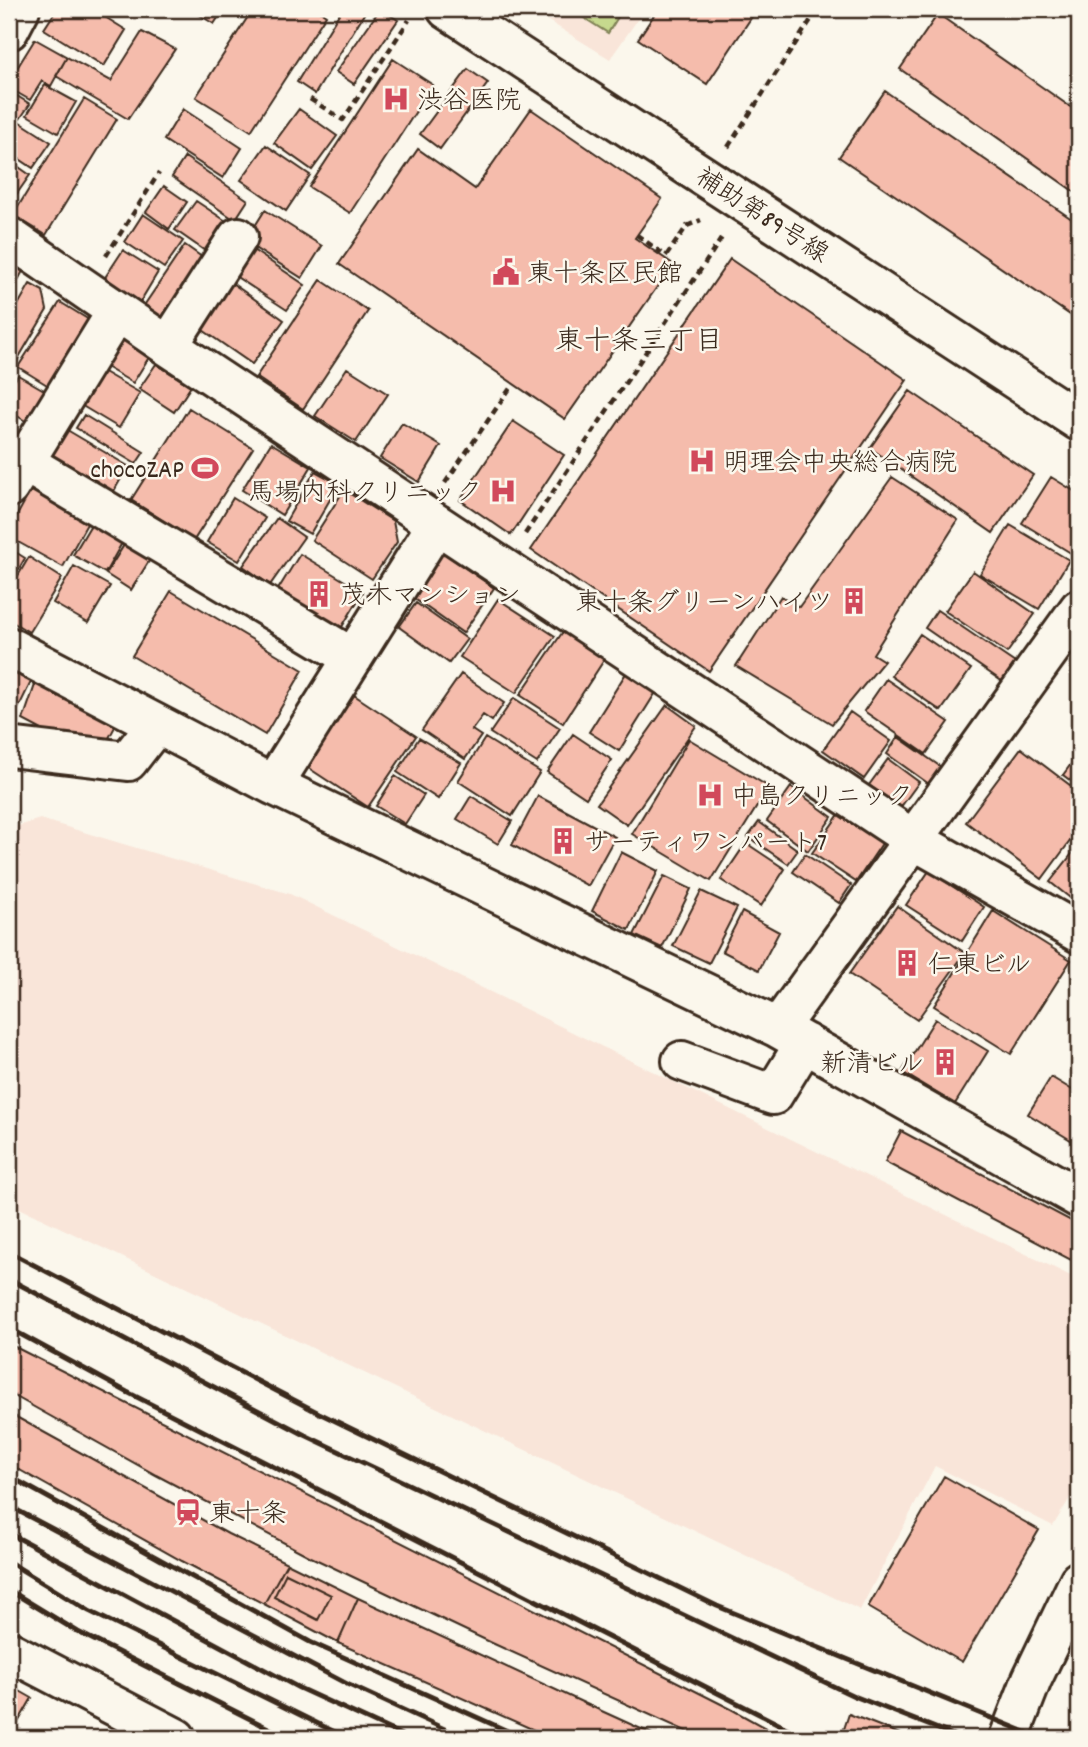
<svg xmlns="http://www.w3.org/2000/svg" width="1088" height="1747" font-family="Dekko,'Klee One',sans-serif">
  <rect width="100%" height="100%" fill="#fbf7ec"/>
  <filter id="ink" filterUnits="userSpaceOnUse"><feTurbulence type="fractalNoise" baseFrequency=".0143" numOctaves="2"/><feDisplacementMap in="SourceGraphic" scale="14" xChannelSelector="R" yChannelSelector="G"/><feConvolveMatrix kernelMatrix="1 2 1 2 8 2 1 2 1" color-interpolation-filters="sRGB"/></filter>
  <g filter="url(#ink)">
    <path fill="#f9e5d9" d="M529,9H645L610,59Z
      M40,819L290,894L1079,1280V1483L1053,1526L935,1466L860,1610L9,1203V829Z"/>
    <path fill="#c6d98e" stroke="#808256" stroke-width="2" d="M570,9H623L608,33Z"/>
    <path fill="#f5bcac" stroke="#3b2a1e" stroke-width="2" d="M57,9H92L126,30L104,66L44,29Z
      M190,9H224L214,24Z
      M253,9H317L326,15L251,131L196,97Z
      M342,9H367L315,94L297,82Z
      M380,9L398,20L354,84L336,72Z
      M658,9H757L707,84L638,39Z
      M938,14L1079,113V195L900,69Z
      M142,32L175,49L128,119L56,76L67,57L111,81Z
      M35,39L67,57L51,86L42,81L30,100L9,88V81Z
      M393,59L433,85L350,213L309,187Z
      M468,69L488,83L440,149L420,134Z
      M45,85L76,102L58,133L27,115Z
      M9,91L30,104L20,119L9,112Z
      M885,91L1079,224V321L839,157Z
      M84,99L117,119L46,235L13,215Z
      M183,109L242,148L223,178L164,140Z
      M299,109L337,136L312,170L274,143Z
      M531,109L662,199L635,238L673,264L565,419L339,264L418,149L475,189Z
      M9,115L51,142L33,168L9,152Z
      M266,145L310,175L286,211L241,180Z
      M185,157L248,200L235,220L172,177Z
      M9,160L30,175L9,205Z
      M164,186L187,202L169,229L146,212Z
      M196,201L232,225L211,255L175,230Z
      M265,210L322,246L302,278L245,242Z
      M143,214L183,241L164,268L125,242Z
      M185,245L206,260L164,321L143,307Z
      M247,246L305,285L287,310L229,272Z
      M123,250L158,272L140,302L104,279Z
      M730,259L907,380L709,671L531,550Z
      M9,263L23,271L9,297Z
      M321,280L368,311L303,409L256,377Z
      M229,281L284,320L252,364L197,326Z
      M30,284L43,291L47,310L9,374V303L10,301L18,305Z
      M60,302L94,323L52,388L18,367Z
      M117,334L151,354L133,383L99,363Z
      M156,364L191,386L174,412L139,389Z
      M95,367L140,393L119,428L74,401Z
      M347,368L388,394L356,442L315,416Z
      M18,375L51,394L32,425L9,411V390Z
      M910,391L1033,475L993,533L870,448Z
      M189,408L253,448L194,540L131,500Z
      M84,415L144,452L136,464L76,428Z
      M513,421L564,455L511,535L460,500Z
      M402,423L441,446L419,482L380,458Z
      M57,424L128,466L110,498L38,456Z
      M271,443L311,467L282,515L242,490Z
      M315,471L339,484L310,534L286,521Z
      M892,477L958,520L873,654L884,661L832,724L736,666L781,596L799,607Z
      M1051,477L1079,494V558L1022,523Z
      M31,490L88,522L63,567L9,537V530Z
      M344,490L393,521L397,542L372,579L312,540Z
      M233,498L265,518L239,561L207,542Z
      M96,516L127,534L105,573L73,555Z
      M277,518L304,537L270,585L243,566Z
      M1010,525L1069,560L1039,609L980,574Z
      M129,537L154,553L131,590L106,574Z
      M9,548L25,558L9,586Z
      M442,552L494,588L463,633L412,597Z
      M300,554L363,592L337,635L274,596Z
      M29,557L62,578L29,632L9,620V591Z
      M74,566L110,586L88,623L53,603Z
      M973,571L1035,614L1007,653L945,611Z
      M171,591L303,670L265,735L132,656Z
      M498,599L555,636L516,693L460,657Z
      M416,603L467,639L449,663L399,627Z
      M937,610L1018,665L1006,684L925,628Z
      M564,630L606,657L563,723L520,695Z
      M920,634L971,669L941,711L891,676Z
      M9,669L31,682L9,727Z
      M628,670L658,689L619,751L589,732Z
      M461,674L504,703L492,721L483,715L472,730L481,736L465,759L422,730Z
      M886,679L949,722L926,754L864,711Z
      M36,682L116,725L104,747L59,739L23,720Z
      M354,695L416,736L368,807L307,767Z
      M514,698L560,728L537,763L490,733Z
      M667,705L696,726L627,825L597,804Z
      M850,712L891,741L864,779L823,750Z
      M573,734L612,760L586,798L547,772Z
      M898,737L941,767L929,784L887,754Z
      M419,738L461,763L438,799L397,772Z
      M485,738L540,772L512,816L458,781Z
      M689,739L769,787L711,881L632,834Z
      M1021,748L1079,792V829L1042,879L966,822Z
      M1079,753V787L1063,775Z
      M888,759L919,782L900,808L869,785Z
      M395,776L424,795L405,824L376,806Z
      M791,787L832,817L808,851L767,821Z
      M471,796L512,821L498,844L457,819Z
      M538,796L615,837L588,886L512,845Z
      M840,813L883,842L856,882L812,853Z
      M759,822L798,850L788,864L748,837Z
      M746,843L785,869L761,906L721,880Z
      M1079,845V905L1050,882Z
      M621,852L658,871L629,930L592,911Z
      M805,854L851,885L839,903L793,872Z
      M929,871L984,907L962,941L906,905Z
      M664,876L691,889L662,948L634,935Z
      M701,891L737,908L709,963L673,946Z
      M897,906L965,953L917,1020L849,974Z
      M993,911L1071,960L1011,1054L934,1006Z
      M742,912L779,932L759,970L722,951Z
      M935,1019L988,1051L955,1104L902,1072Z
      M1051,1077L1079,1094V1145L1028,1114Z
      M901,1131L1079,1225V1245L1071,1260L885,1162Z
      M9,1344L731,1709L771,1731L768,1738H701L492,1643L311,1557L156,1475L9,1393Z
      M9,1413L228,1534L287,1563L264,1604L182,1561L9,1464Z
      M944,1476L1039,1530L962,1662L868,1607Z
      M287,1563L358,1598L338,1643L264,1604Z
      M286,1573L331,1595L318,1620L274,1597Z
      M358,1598L584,1703L661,1738H552L338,1643Z
      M9,1685L32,1698L9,1738Z
      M849,1714L910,1738H841Z"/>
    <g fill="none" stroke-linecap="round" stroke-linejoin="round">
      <defs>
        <path id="minor" d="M447,9L1079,421
          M9,30L20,9
          M9,237L168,346L914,840L1079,933
          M168,346L238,237
          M24,462L353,658
          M9,487L117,311
          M9,647L273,785L778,1028L1079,1198
          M9,747L128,761L156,725
          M273,785L437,524
          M778,1028L1079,609
          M682,1061L773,1095L805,1043
          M9,1651L176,1738
          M1009,1738L1032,1679L1079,1581"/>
      </defs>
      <use href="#minor" stroke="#3b2a1e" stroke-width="44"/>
      <path stroke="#3b2a1e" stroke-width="4.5" stroke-dasharray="7 5" stroke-linecap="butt" d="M310,99L343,120L409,20
        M728,147L818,9
        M637,235L666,256L687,226L701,220
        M106,256L159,173
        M445,483L513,384
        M525,534L723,236"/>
      <use href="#minor" stroke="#fbf7ec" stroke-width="38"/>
      <path stroke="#3b2a1e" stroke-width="5" d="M9,1252L319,1413L717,1606L1040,1738
        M9,1279L305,1435L854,1696L961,1738
        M9,1328L127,1392L806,1738
        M9,1476L310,1642L523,1738
        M9,1506L349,1685L464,1738
        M9,1533L299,1688L408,1738
        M9,1562L89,1611L347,1738
        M9,1590L78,1632L288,1738"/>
    </g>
  </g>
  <defs>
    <symbol id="hospital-bare" viewBox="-9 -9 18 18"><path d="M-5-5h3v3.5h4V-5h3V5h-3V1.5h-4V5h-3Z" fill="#d1495b" stroke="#fbf7ec" stroke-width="2.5" paint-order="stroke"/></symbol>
    <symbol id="civic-bare" viewBox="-9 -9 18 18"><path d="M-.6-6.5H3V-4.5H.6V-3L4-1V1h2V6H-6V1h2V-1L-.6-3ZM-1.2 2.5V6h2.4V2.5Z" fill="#d1495b" stroke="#fbf7ec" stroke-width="2.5" paint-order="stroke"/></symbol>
    <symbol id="stadium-bare" viewBox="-9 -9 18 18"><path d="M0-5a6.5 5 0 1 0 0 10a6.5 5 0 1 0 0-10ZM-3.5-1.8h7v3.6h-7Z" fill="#d1495b" stroke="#fbf7ec" stroke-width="2.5" paint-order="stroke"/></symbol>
    <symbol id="building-bare" viewBox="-9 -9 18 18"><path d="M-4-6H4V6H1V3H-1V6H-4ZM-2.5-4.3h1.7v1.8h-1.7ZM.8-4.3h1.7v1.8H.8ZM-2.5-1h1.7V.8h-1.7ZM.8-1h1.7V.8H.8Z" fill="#d1495b" stroke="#fbf7ec" stroke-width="2.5" paint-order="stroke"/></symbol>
    <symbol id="station-bare" viewBox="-9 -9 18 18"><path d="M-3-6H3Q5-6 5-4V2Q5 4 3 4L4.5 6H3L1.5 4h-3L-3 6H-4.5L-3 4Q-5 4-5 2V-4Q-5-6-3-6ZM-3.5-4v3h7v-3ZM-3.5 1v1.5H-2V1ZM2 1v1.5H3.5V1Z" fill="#d1495b" stroke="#fbf7ec" stroke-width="2.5" paint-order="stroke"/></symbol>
  </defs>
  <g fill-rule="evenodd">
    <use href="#hospital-bare" x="377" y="80" width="38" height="38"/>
    <use href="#civic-bare" x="487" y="253" width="38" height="38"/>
    <use href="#hospital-bare" x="683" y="442" width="38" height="38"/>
    <use href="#stadium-bare" x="186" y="449" width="38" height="38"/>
    <use href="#hospital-bare" x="484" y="472" width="38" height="38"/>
    <use href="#building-bare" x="300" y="575" width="38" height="38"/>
    <use href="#building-bare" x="835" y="582" width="38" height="38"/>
    <use href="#hospital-bare" x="691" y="776" width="38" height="38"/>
    <use href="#building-bare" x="544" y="822" width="38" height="38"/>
    <use href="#building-bare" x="888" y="944" width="38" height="38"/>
    <use href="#building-bare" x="926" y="1043" width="38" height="38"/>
    <use href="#station-bare" x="169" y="1493" width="38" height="38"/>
  </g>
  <g text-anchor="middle" stroke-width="5" stroke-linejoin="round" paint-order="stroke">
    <g font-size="26" fill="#3b2a1e" stroke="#fbf7ec" text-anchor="start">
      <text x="417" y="108">渋谷医院</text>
      <text x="527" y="281">東十条区民館</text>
      <text x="723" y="470">明理会中央総合病院</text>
      <text x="184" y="477" text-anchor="end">chocoZAP</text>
      <text x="482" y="500" text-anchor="end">馬場内科クリニック</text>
      <text x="340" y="603">茂木マンション</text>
      <text x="833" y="610" text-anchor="end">東十条グリーンハイツ</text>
      <text x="731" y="804">中島クリニック</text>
      <text x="584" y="850">サーティワンパート7</text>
      <text x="928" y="972">仁東ビル</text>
      <text x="924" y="1071" text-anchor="end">新清ビル</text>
      <text x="209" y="1521">東十条</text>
    </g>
    <g font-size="26" fill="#3b2a1e" stroke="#fbf7ec">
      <text transform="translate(763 214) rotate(33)" y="9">補助第89号線</text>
    </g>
    <g font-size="28" fill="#3b2a1e" stroke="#fbf7ec">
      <text x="639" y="349">東十条三丁目</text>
    </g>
  </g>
  <rect width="1088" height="1747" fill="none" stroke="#fbf7ec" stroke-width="35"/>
  <rect x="18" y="18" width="1053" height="1712" fill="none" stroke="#3b2a1e" stroke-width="2.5" filter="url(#ink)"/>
</svg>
